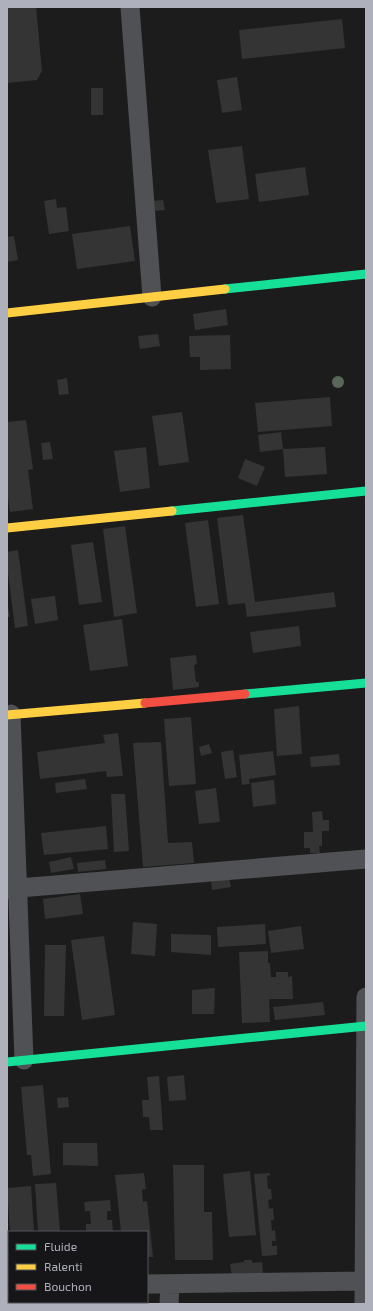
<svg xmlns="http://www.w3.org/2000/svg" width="373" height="1311" font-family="'Exo 2',sans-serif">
  <rect width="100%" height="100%" fill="#1c1c1c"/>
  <path fill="#343434" d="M7,7H36L42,71L37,80L7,83Z
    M342,19L345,48L242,59L239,30Z
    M237,77L242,110L222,113L217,80Z
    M91,88H103V115H91Z
    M242,146L249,199L216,203L208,150Z
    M305,167L309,195L259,202L255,174Z
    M56,199L57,208L66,207L69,231L49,234L44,201Z
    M163,200L165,210L155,211L153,201Z
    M130,226L135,261L77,269L72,234Z
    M14,236L18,260L7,262V237Z
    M226,309L228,325L195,330L193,314Z
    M158,334L160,346L140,349L138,336Z
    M230,335L231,369L200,370V357H190L189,336Z
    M67,378L69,394L59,395L57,380Z
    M330,397L332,426L258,432L255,403Z
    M182,412L189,462L159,466L152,416Z
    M26,420L33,469L28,470L33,509L10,512L7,492V422Z
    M281,432L283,449L260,452L258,435Z
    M50,442L53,459L43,460L41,443Z
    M146,447L150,488L120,492L114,451Z
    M325,447L327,474L285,477L283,449Z
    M245,459L265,467L257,486L238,478Z
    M243,515L255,602L334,592L336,607L247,617L245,603L228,605L217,518Z
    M208,520L219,604L196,607L185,523Z
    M125,526L137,613L114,617L103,529Z
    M93,542L102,602L79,605L71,545Z
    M18,550L28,626L15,628L7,565V552Z
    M55,596L58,620L35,624L31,599Z
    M7,601L10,617H7Z
    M122,619L128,666L90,671L83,625Z
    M299,626L301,646L253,653L250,632Z
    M196,655L197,664L194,665L196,682H199V687L173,690L170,658Z
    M299,706L302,754L277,756L274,709Z
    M191,717L196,784L169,786L164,719Z
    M118,733L123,776L107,777L106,771L40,779L37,752L105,743L103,735Z
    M161,742L168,843L192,842L194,863L143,867L133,743Z
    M209,744L212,753L201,756L199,747Z
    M233,750L237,777L225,779L221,752Z
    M273,751L276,775L249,779L250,784L242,785L239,755Z
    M339,754L340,765L311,767L310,757Z
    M85,779L87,789L56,793L55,783Z
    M274,780L276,804L253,807L251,783Z
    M216,788L220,822L199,824L195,791Z
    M111,794H125L129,851L114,852Z
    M322,811L323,820H329V831H322V846H319L320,853H310V848H304V832H313L312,812Z
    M106,826L108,849L44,855L41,833Z
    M71,857L74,869L51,873L49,862Z
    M105,860L106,869L78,872L77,863Z
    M229,877L231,887L212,890L211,879Z
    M80,894L83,914L45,919L43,899Z
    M133,922L157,924L155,956L131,954Z
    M265,924L266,944L218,947L217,927Z
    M301,926L304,949L271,953L268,931Z
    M171,934L211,935V955L171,952Z
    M104,936L115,1015L82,1020L71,940Z
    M45,945H66L64,1016H44Z
    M268,951V963H270L271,977H276V972H288V977L292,976L293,999H269L270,1022L242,1023L239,952Z
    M215,988L214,1014H192V990Z
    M323,1002L325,1015L275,1020L273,1007Z
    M184,1075L186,1100L169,1101L167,1077Z
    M159,1076L163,1130H150L149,1117H143L142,1100H149L147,1077Z
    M43,1085L51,1174L33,1176L31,1155H27L21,1087Z
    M68,1097L69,1107L58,1108L57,1098Z
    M63,1143H97L98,1166L63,1165Z
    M173,1165H204V1212H212L213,1260H175Z
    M250,1171L256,1235L229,1237L223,1174Z
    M144,1173L146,1189L142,1190L143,1202L147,1201L153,1257H147V1232H121L115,1175Z
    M270,1173V1175L267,1176L268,1189H271L272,1199L268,1200L269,1209L273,1208L274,1220H271L272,1231L275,1230L276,1241H272V1246H277V1255L262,1256L254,1174Z
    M56,1183L60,1232H38L35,1184Z
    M31,1186L34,1232H10L7,1188Z
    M110,1200L111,1211H107V1220H112L113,1232H86V1224H91L90,1211H85L84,1202Z
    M244,1260H252V1263L262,1262L263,1273L232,1276L230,1264L244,1262Z"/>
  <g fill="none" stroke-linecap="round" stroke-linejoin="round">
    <path stroke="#505155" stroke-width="19" d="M130,7L152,297
      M11,714L24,1060
      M7,889L366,859
      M147,1284L366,1281
      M7,1285H9
      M169,1304L170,1284
      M364,1304L366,997"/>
    <path stroke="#16e098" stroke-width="9" d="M225,289L366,274
      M172,511L366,491
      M245,694L366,683
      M7,1062L366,1026"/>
    <path stroke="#ffcf43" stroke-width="9" d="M7,313L225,289
      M7,528L172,511
      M7,715L145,703"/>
    <path stroke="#f24e42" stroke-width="9" d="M145,703L245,694"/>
  </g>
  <circle fill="#576759" cx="338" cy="382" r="6"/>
  <rect width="373" height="1311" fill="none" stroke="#aeb1bc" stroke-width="16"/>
  <rect x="8" y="1231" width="140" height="72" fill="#161618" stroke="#53545a"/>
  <rect x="16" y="1244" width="20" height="6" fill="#16e098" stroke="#53545a"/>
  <text x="44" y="1251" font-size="12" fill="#aeb1bc">Fluide</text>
  <rect x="16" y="1264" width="20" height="6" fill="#ffcf43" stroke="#53545a"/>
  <text x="44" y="1271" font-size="12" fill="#aeb1bc">Ralenti</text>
  <rect x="16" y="1284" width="20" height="6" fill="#f24e42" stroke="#53545a"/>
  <text x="44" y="1291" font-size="12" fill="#aeb1bc">Bouchon</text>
</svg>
